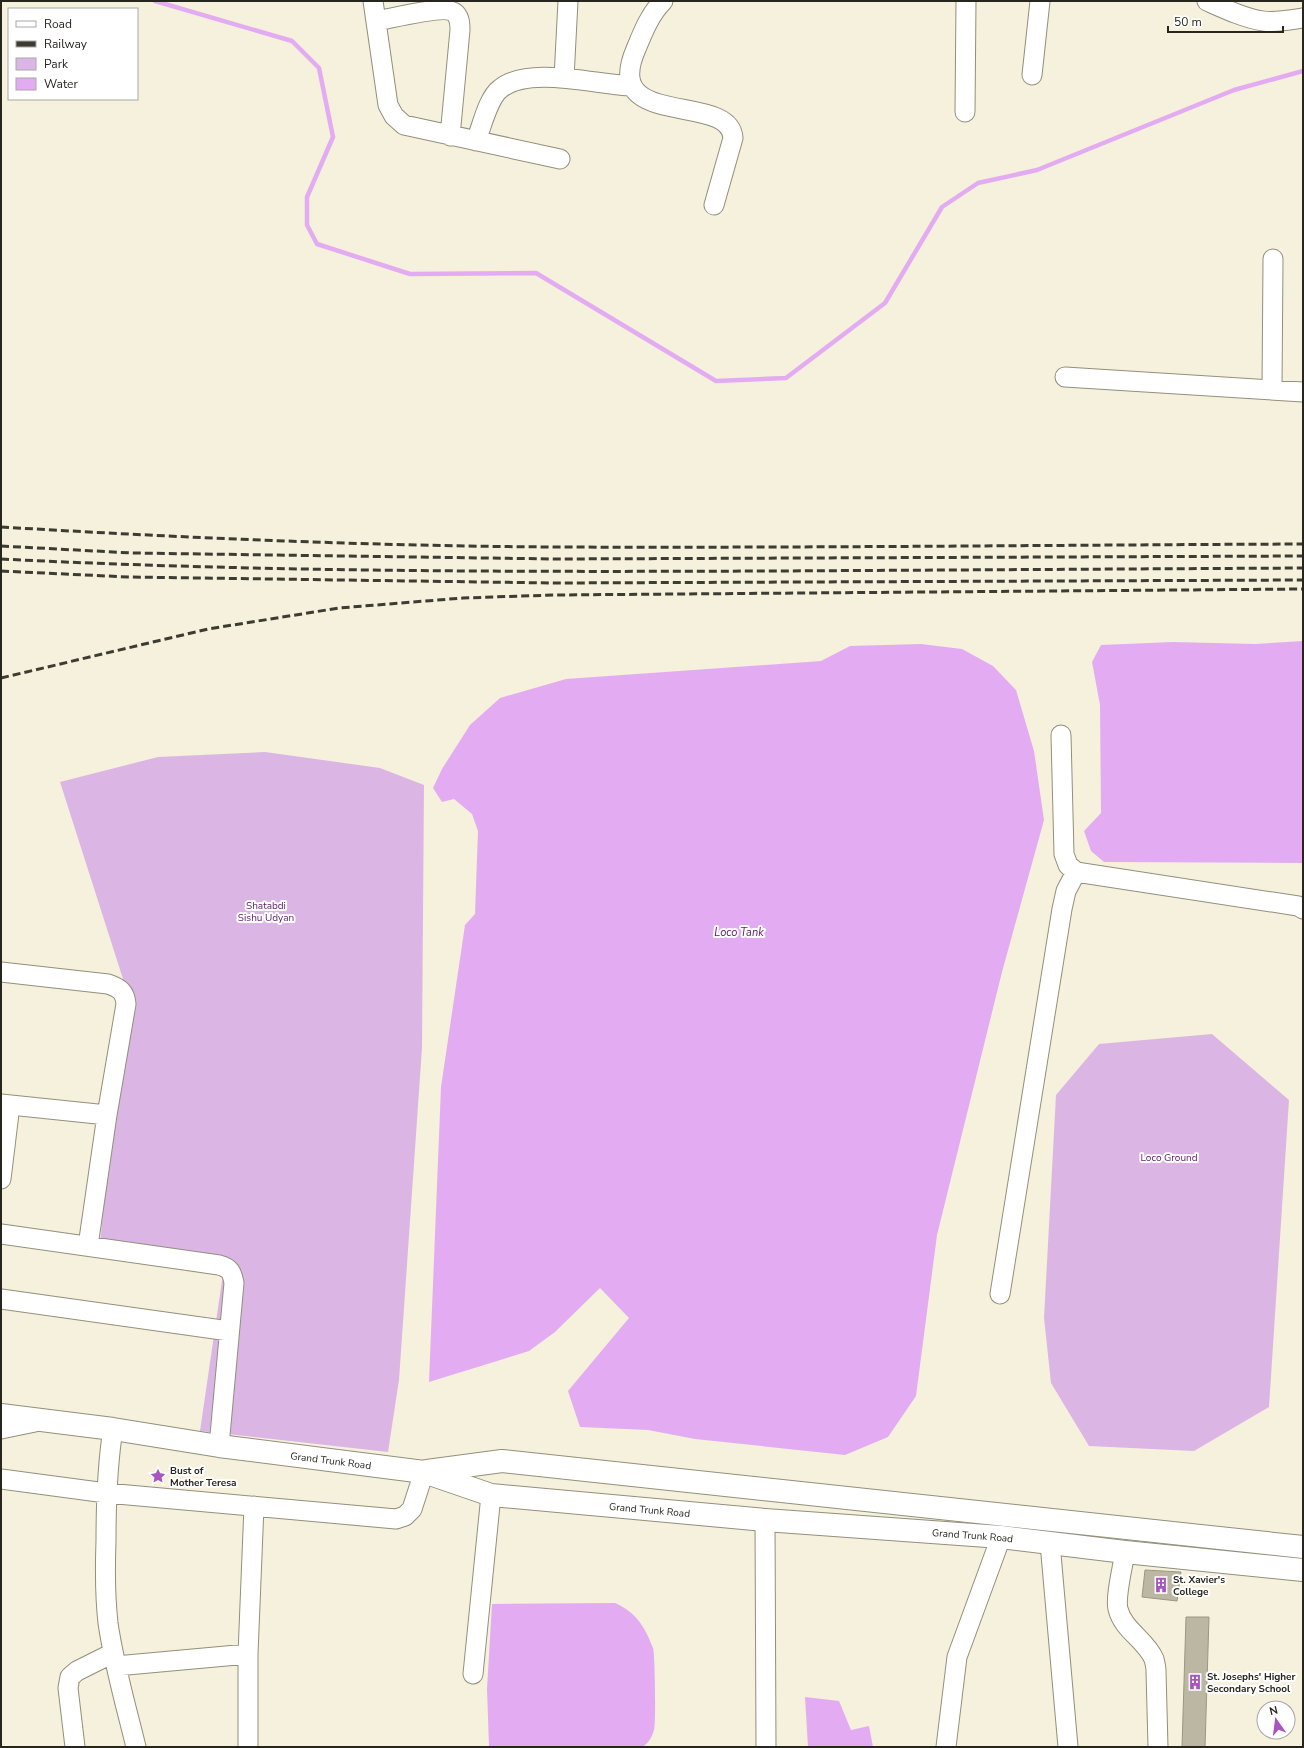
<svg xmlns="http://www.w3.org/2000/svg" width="1304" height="1748" font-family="'Nunito Sans',sans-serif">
  <rect width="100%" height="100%" fill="#f5f1dc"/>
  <path fill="#dbb6e5" d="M265,752L380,768L424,785L422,1048L399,1380L388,1452L200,1431L225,1260L100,1245L123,979L60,782L158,757Z
    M1212,1034L1289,1100L1269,1407L1194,1451L1089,1446L1051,1383L1044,1318L1056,1095L1099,1044Z"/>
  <path fill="#e3acf2" d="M1303,641V863L1104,862L1091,851L1084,831L1101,813L1100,705L1092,662L1101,645L1173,642L1255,644Z
    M921,644L962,649L993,666L1016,690L1034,751L1044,820L1002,972L937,1235L916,1396L888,1437L845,1455L695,1439L648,1430L580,1427L568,1391L629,1318L600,1288L555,1332L529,1351L429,1382L441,1087L465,925L475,914L478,831L472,814L454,799L442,802L433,788L442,769L470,725L500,698L566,679L821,661L850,646Z
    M615,1603C636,1612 645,1627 653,1648C655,1652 656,1726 654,1730C652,1737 648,1744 642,1747H491L489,1746L487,1689L492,1604Z
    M805,1697L839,1701L851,1730L869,1726L873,1747H808Z"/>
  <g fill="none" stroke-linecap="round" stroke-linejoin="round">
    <path stroke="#e3acf2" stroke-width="4.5" d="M155,1L292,41L319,68L333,137L307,197V225L317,244L410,274L536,273L716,381L786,378L885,303L942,207L978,183L1037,170L1234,90L1303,71"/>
  </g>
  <path fill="#bbb7a3" stroke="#9a9783" d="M1145,1570L1181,1572L1177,1601L1142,1597Z
    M1186,1617H1209L1205,1747H1182Z"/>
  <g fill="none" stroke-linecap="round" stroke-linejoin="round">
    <defs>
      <path id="minor" d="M373,1L388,105L394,116L404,125L560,159
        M663,1C650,14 643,32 636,49C600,131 730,91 733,138L714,205
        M1207,1C1225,9 1244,18 1263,21C1276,23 1290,20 1303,18
        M376,21C390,19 445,4 455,13C460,18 460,24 460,30L450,136
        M1032,75L1040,1
        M564,78L568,1
        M965,112L966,1
        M476,141C482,126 488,98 500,89C529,65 597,85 632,86
        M1065,377L1303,392
        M1272,389L1273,259
        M1061,735L1064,854L1068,865L1076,872L1298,906L1303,909
        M1,972L108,984C120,988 125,992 126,1004L107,1115L88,1246
        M1,1104L107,1115
        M1,1179L10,1105
        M1,1234L219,1265C230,1268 232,1272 234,1283L219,1446
        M1000,1294L1062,909L1066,891L1076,872
        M1,1299L229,1331
        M1,1429L35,1422
        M113,1429C107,1467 106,1503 106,1541C105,1568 105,1596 108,1623C114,1665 126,1706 136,1747
        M1,1479L106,1493L396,1519L405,1516L412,1509L424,1472
        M765,1520L766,1747
        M1050,1543L1068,1747
        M1125,1552C1123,1566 1115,1597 1118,1609C1123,1630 1146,1640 1154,1659C1155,1663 1156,1667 1156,1671L1158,1747
        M116,1666L248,1654
        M473,1674L491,1495
        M75,1747L68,1688L70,1677L77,1671L113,1653
        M248,1747V1654L254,1506
        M946,1747L957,1657L1001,1537"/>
      <g id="major">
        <path id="s1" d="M1,1415L113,1429L219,1446L424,1472L491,1495L765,1520L1001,1537L1125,1552L1303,1570"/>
        <path d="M427,1471L502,1461L1303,1547"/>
      </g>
    </defs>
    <use href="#minor" stroke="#928f7c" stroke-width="21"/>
    <use href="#major" stroke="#928f7c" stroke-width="24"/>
    <use href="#minor" stroke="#fff" stroke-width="19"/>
    <use href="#major" stroke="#fff" stroke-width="22"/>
    <path stroke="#3d3c33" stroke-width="3" stroke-dasharray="8 4" stroke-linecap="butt" d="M1,527C186,538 372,546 557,547C806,548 1054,545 1303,544
      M1,546L132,553L556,559L1303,556
      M1,559C258,572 516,572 773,571C950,570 1126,569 1303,568
      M1,571L128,577L555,583L1303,580
      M1,678L208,629L339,608L463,598L554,595L1303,589"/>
  </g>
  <defs>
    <symbol id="sight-bare" viewBox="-9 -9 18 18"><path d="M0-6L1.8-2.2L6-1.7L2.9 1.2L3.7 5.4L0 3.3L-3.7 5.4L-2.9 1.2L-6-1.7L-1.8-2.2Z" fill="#aa53c1" stroke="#fff" stroke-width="2.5" paint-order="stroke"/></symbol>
    <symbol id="building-bare" viewBox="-9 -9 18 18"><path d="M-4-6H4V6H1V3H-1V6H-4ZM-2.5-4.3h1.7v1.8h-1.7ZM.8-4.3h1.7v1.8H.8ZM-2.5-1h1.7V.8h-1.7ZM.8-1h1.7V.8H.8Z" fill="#aa53c1" stroke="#fff" stroke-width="2.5" paint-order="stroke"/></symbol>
  </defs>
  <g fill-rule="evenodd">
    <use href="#sight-bare" x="147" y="1465" width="22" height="22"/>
    <use href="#building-bare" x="1150" y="1574" width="22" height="22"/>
    <use href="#building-bare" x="1184" y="1671" width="22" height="22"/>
  </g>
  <g text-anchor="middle" stroke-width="4" stroke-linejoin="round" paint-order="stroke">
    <g font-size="10" fill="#5c1a6c" stroke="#fff">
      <text x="266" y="909">Shatabdi<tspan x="266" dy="12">Sishu Udyan</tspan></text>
      <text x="1169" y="1161">Loco Ground</text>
    </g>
    <g font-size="10" fill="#27261e" stroke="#fff">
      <text dy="4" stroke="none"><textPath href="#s1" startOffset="333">Grand Trunk Road</textPath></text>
      <text dy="4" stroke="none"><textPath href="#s1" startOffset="657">Grand Trunk Road</textPath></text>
      <text dy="4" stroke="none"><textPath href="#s1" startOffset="981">Grand Trunk Road</textPath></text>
    </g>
    <g font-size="10" font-weight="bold" fill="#27261e" stroke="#fff" text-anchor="start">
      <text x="170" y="1474">Bust of<tspan x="170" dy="12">Mother Teresa</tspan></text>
      <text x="1173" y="1583">St. Xavier's<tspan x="1173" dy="12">College</tspan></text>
      <text x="1207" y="1680">St. Josephs' Higher<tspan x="1207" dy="12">Secondary School</tspan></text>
    </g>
    <g font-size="11" font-style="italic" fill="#591669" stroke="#fff">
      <text x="739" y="936">Loco Tank</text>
    </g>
  </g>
  <rect width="1304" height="1748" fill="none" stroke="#27261e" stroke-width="4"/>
  <rect x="8" y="8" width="130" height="92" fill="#ffffff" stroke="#a9a8a5"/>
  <rect x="16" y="21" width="20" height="6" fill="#ffffff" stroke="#a9a8a5"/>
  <text x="44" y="28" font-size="12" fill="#27261e">Road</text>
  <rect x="16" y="41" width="20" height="6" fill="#3d3c33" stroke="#a9a8a5"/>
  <text x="44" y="48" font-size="12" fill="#27261e">Railway</text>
  <rect x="16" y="58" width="20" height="12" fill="#dbb6e5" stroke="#a9a8a5"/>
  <text x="44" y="68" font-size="12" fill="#27261e">Park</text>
  <rect x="16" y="78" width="20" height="12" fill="#e3acf2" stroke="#a9a8a5"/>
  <text x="44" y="88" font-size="12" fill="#27261e">Water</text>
  <g transform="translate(1276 1720) rotate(346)"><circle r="19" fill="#ffffff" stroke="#a9a8a5"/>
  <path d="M0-3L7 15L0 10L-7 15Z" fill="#aa53c1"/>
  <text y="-6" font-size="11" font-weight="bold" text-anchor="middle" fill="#27261e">N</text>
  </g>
  <path d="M1168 26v6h115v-6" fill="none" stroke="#27261e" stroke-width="2"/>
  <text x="1174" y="26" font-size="12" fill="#27261e" stroke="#ffffff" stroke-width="3" paint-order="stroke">50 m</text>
</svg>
